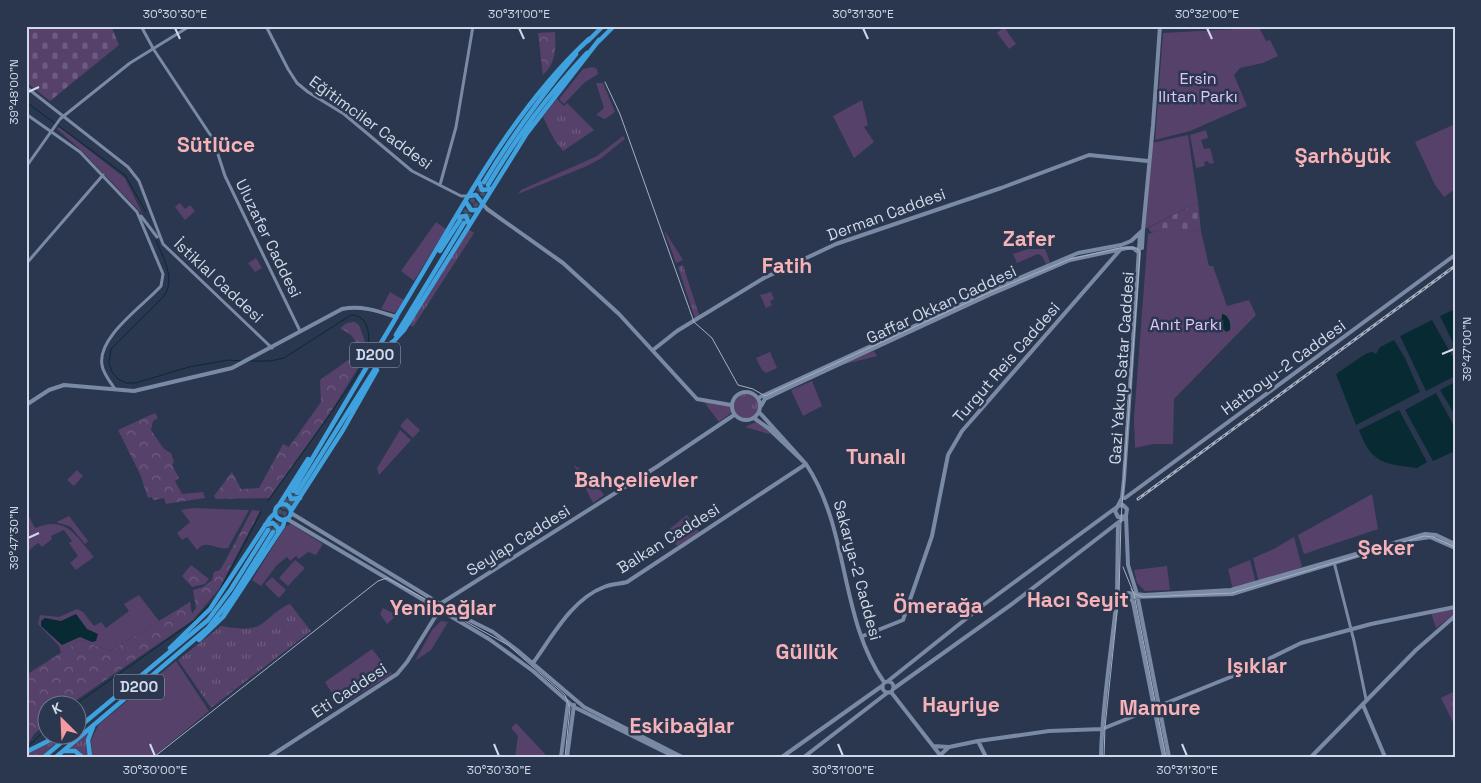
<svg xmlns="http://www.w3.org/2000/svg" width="1481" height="783" font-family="'Space Grotesk',sans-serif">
  <defs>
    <pattern id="grass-tufts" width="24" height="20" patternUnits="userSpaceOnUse" patternTransform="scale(1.25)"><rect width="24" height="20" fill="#56416b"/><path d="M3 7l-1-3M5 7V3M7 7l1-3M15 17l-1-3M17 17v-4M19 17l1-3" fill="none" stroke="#6d5c80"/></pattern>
    <pattern id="forest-crowns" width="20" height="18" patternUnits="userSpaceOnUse" patternTransform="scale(1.25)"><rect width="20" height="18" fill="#56416b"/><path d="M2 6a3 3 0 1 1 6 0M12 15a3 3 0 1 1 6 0" fill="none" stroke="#6d5c80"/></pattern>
    <pattern id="cemetery-stones" width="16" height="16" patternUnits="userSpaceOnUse" patternTransform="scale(1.25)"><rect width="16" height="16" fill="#56416b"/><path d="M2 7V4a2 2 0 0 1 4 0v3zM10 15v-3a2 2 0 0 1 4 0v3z" fill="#6d5c80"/></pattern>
  </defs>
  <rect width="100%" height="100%" fill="#2a374e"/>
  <path fill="url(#grass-tufts)" d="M557,99L564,106L567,103L594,130L563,151L554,139L543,117Z
    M468,229L474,233L413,327L409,324Z
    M664,230L683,260L676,263Z
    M683,265L700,318H695L678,267Z
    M734 406a12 12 0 1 1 24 0a12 12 0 1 1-24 0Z
    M290,604L311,631L211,708L178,660L221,626C232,628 250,631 260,625C271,618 277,609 290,604Z
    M88,733L86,748L88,757H83L79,751L69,748Z
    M64,736L40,757H26V754Z"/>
  <path fill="url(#forest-crowns)" d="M555,32C556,51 556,62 543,75L538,33Z
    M355,322L359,325L367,347L363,360L330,413L269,498L216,499L214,496L232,472L241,489L259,488L283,444L289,447L321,402L320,380L351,358L359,346L351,335L340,328L347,323Z
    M155,413L158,418L153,421L151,430L164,449L171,453L174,462L172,465L179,478L175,481L182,494L203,492L205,498L166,504L164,498L154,500L151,497L148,498L140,474L118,430Z
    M252,510L260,511L219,589L193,620L69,705L48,706L47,723L34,734L27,746L26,675L81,640L110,651L190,602L192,614L196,608L193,590L203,587L212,580L214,572L220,570C231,551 241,531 252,510Z
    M69,516L88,541L85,544L71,527L57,522Z
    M191,565L209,579L205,584L192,587L182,576Z
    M1455,691V726L1441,698Z"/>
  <path fill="url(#cemetery-stones)" d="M26,26H111L119,45L50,101L26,82Z
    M1198,202L1201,231L1168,229L1151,232L1148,228Z"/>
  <path fill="#56416b" d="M1004,27L1016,44L1009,49L997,33Z
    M1236,29H1260L1266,41L1270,40L1278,56L1263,63L1240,68L1234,75L1247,106L1190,131L1155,140L1163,33Z
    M593,67L597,69L598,74L584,83L564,104L559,99L583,69Z
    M596,83H603L615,112L605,119L596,115L604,108Z
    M862,100L868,125L864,127L874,142L854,158L833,116Z
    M1455,124V189L1444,197L1435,185L1415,142Z
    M59,127L125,178L143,215L82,151L57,129Z
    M1206,130L1208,138L1201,140L1204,149L1210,148L1214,163L1209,164L1208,161L1204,162L1205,166L1196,168L1190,135Z
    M1188,135L1198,202L1143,230L1152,143Z
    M623,136L625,139L600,159L587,166L518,194L521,190L597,156Z
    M180,203L185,209L190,205L195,211L185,220L175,207Z
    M436,222L446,229L414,281L401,271Z
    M1165,228L1201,231L1209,266H1213L1227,306L1249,300L1256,315L1174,399L1173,444H1153L1135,448L1134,418L1148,234Z
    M1028,249H1045L1050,262L1046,264L1042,256L1038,254L1017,263L1013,254Z
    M256,258L262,268L255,272L248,263Z
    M390,292L404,300L395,313L381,309Z
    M771,292L774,299L770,301L772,305L766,308L760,295Z
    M874,351L877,356L841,365Z
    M770,352L777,368L766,373L762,370L756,358Z
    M812,381L822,406L803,416L791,390Z
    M704,402L730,405L732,412L719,422Z
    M407,418L420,430L413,438L400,426Z
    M758,421L770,433L769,434L745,427Z
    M400,430L411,440L379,475L377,468Z
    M574,465L591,477L604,495L593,503Z
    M77,470L83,476L74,486L67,480Z
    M1372,494L1378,529L1304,554L1298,535Z
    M193,508L249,510L228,548C216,551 207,538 197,550L187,537L182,540L177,533L190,522L181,510Z
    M26,511L35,528C66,515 76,536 94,557L76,570L70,563L78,556L69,543L72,541L64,530L51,536L52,539L42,547L38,543L26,553Z
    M687,515L699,532L677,546L668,530Z
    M291,524L323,544L316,555L308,552L299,559L296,556L290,561L287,557L277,565L261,586L252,580L286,526Z
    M1294,537L1302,567L1259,583L1253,558L1274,549Z
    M295,560L305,568L288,586L279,578Z
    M1250,560L1256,583L1233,590L1228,569Z
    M1167,566L1170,590L1145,591L1137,583L1134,570Z
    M272,577L286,590L279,598L265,584Z
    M139,595L159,621L110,651L81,640L61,653L59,646L38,624L40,615L59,617L77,609L83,612L94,626L101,622L106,628L129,611L124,604Z
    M383,608L397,615L387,624L380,614Z
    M1455,609V614L1436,628L1431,613Z
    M441,621L448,622L431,650L415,661L432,630Z
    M372,649L392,674L340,706L325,682Z
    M176,661L209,711L153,757H92L91,740L99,724Z
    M516,723L545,754L544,757H515L518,736L511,728Z"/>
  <path fill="#082b33" d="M1455,309V347L1440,316Z
    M1222,314C1229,315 1231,323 1230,330L1226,332L1221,326Z
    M1432,320L1455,361V376L1426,391L1400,336Z
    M1394,340L1405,358L1420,392L1356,425L1336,374L1367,353L1373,352L1376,354L1380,347Z
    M1455,382V415L1440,390Z
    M1436,393L1455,428V451L1433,461L1405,410Z
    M1399,410L1427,462L1417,468C1384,464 1371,463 1359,430Z
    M76,614L87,629L98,634L96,641L92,642L80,637L62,645L41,626V621L45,618L61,621Z"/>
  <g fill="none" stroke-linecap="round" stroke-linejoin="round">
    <path stroke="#082b33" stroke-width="1" d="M26,102L125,175L146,212
      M156,240C163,258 177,280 163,297L111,349L109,363L112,372L118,379L126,383H136L189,367L228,360L243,361
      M249,361H270L284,358L351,315C373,315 371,347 364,361C357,376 347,390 337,404C315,437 291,468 268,501
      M220,590L261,512
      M73,706L194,621L214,600
      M30,745L48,727"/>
    <path stroke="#434f65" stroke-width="4.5" stroke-dasharray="4.5 2" stroke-linecap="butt" d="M461,219L484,182
      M464,223L486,189
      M268,530L293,491
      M273,532L297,493"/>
    <path stroke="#7a89a4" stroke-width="3" d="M141,26L154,50L213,139L225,176L300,331
      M266,26L288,69L297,83L308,92L344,114L412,171L461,196H469
      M26,87L128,167L139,181L163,244L272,348
      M26,114L80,152L137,212L163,274L161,286C143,306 97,337 102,365C103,373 110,382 115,389
      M26,167L60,119L130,63L190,26
      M440,185L456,127L473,26
      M141,216L157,237
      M26,264L103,175
      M1334,562L1354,641L1366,699"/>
    <path stroke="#7a89a4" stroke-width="4" d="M482,203L487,209L563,263L619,314L697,399L731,405
      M1142,248L1143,230
      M653,350L677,331L764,278L836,244L1001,188L1089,155L1148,161
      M732 406a14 14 0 1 1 28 0a14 14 0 1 1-28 0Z
      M758,398L1010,282L1078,253L1121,245L1131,241L1143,230L1153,125L1160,26
      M26,405L49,390L64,385L134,391L232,368L342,309C361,305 378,311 396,317
      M761,406L765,399L788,388L989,295L1070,260L1127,248H1133L1138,252
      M754,418L768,428L806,464L759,412
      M1125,498L1455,255
      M1118,506L1123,505L1127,509L1126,516L1118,517L1115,511L1122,498L1124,479L1140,234
      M291,513L455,613L493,632L517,650L584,707L682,757
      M1126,516L1128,565L1137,594L1169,757
      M287,519L489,639L533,671L574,707L675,757
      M1118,523L1117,595L1130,597L1133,602L1164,757
      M1410,540L1430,537L1455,548
      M1130,597L1232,594L1386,547
      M440,604L658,466L734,415
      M863,636L903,620L932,536L948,455L962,431L1120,250
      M533,663C552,637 572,599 604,587C611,584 620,584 627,582L806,464C850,530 839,618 884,682
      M888,681L982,606L1117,507
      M882.5 687a5.5 5.5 0 1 1 11 0a5.5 5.5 0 1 1-11 0Z
      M893,689L1012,604L1124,518
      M891,692L940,755
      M1363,705L1385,757
      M978,741L986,757
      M933,746L949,747
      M269,757L397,674L407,662L440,609
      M561,757L568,703
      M567,757L574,705
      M782,757L882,686
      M804,757L887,693
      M938,757L949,747L978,741L1049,731L1102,729L1238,674L1301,643L1371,624L1455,607
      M1101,757C1102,703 1112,649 1117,595L1128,593L1144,595L1231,590L1425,534L1436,535L1455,544
      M1311,757L1416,650L1455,616"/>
    <path stroke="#3fa2de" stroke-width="4.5" d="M588,41L603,26
      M598,42L614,26
      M479,182L482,190L491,189
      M484,182C511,137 542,95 576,54
      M488,185C518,135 547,96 587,53
      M469,196L476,195L482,203
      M466,202L471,210H478
      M457,217L466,216L469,224
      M440,251L460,220
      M396,317C455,222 506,116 589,39
      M396,335L464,223
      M392,343L404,330L527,133L599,40
      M288,491L291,499L300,498
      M293,491L397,316
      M297,493L392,342
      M275 512a8 8 0 1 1 16 0a8 8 0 1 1-16 0Z
      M279,505L308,459
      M291,511L343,430L377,370
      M265,525L273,523L278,528V532
      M199,640L223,617L283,526L285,519
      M170,648L210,609L270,518L275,513
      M78,728L208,620L231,589L268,530
      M65,751H75L82,757
      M26,752L58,736
      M44,757L69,736
      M56,757L208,628L233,596L273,532
      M90,757L88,740L93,727"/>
    <path stroke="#a6afc0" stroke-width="1" d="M605,82L620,114L694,322L712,338L738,385L753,389L765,396L988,293L1070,259L1120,248H1137L1140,253L1121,520L1119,594L1105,727L1104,757
      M1123,567L1134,594L1166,757
      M1131,589L1135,594L1143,597L1232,593L1424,536L1433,537L1455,547
      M154,757L378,581L387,578L508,645L565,695L570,708L565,757"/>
    <defs>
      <path id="rail" d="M1138,499L1455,266"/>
    </defs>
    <use href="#rail" stroke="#a6afc0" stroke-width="3"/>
    <use href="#rail" stroke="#2a374e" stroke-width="1" stroke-dasharray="4" stroke-linecap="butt"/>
  </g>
  <path fill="none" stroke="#d1d9e8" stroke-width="2" d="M175,28L180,39M519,28L524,39M863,28L868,39M1207,28L1212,39M28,92L39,87M1442,354L1454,349M28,538L39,533M150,744L155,756M494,744L499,756M838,744L843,756M1182,744L1187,756"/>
  <g text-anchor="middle" stroke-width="5" stroke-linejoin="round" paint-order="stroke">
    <g fill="#2a374e" stroke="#9fa8ba" stroke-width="1">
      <rect x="350" y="342.5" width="50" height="25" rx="4"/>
      <rect x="114" y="674.5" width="50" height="25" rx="4"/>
    </g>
    <g font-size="15" font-weight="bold" fill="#d1d9e8">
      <text x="375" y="360">D200</text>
      <text x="139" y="692">D200</text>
    </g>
    <g font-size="16" fill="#e0c5fc" stroke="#2a374e">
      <text x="1198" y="84">Ersin<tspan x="1198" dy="18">Ilıtan Parkı</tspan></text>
      <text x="1186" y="330">Anıt Parkı</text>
    </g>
    <g font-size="16" fill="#d1d9e8" stroke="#2a374e">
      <text transform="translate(371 122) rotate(36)" y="6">Eğitimciler Caddesi</text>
      <text transform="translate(886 214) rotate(-20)" y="6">Derman Caddesi</text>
      <text transform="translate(269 238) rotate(64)" y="6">Uluzafer Caddesi</text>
      <text transform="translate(219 280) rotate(43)" y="6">İstiklal Caddesi</text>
      <text transform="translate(941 304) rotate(-25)" y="6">Gaffar Okkan Caddesi</text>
      <text transform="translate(1006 362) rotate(-49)" y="6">Turgut Reis Caddesi</text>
      <text transform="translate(1283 367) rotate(-36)" y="6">Hatboyu-2 Caddesi</text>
      <text transform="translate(1121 368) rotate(-86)" y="6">Gazi Yakup Satar Caddesi</text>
      <text transform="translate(668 538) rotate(-32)" y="6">Balkan Caddesi</text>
      <text transform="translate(518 540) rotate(-32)" y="6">Seylap Caddesi</text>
      <text transform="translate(858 570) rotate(75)" y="6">Sakarya-2 Caddesi</text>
      <text transform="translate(349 690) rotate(-33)" y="6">Eti Caddesi</text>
    </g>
    <g font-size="21" font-weight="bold" fill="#f6b2b6" stroke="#2a374e">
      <text x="216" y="152">Sütlüce</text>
      <text x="1343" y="163">Şarhöyük</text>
      <text x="1029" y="246">Zafer</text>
      <text x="787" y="273">Fatih</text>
      <text x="876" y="464">Tunalı</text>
      <text x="636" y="487">Bahçelievler</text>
      <text x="1386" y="555">Şeker</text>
      <text x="1078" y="607">Hacı Seyit</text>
      <text x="938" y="613">Ömerağa</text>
      <text x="443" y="615">Yenibağlar</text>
      <text x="807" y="659">Güllük</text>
      <text x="1257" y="673">Işıklar</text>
      <text x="961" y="712">Hayriye</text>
      <text x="1160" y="715">Mamure</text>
      <text x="682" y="733">Eskibağlar</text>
    </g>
  </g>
  <rect width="1481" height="783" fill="none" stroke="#2a374e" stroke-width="55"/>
  <g transform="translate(62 720) rotate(336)"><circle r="24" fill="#2a374e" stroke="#6d788c"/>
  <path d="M0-4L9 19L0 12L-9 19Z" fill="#f49aa1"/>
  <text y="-8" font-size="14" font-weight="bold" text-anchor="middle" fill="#d1d9e8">K</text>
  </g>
  <rect x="28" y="28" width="1426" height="728" fill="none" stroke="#d1d9e8" stroke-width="2"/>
  <g font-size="12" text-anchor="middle" fill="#d1d9e8">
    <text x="175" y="18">30°30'30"E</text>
    <text x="519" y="18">30°31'00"E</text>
    <text x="863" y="18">30°31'30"E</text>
    <text x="1207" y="18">30°32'00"E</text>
    <text transform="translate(14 92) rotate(-90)" y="4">39°48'00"N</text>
    <text transform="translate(1467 349) rotate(-90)" y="4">39°47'00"N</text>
    <text transform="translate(14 538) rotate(-90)" y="4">39°47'30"N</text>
    <text x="155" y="774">30°30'00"E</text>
    <text x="499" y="774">30°30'30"E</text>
    <text x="843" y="774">30°31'00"E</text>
    <text x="1187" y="774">30°31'30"E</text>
  </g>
</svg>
